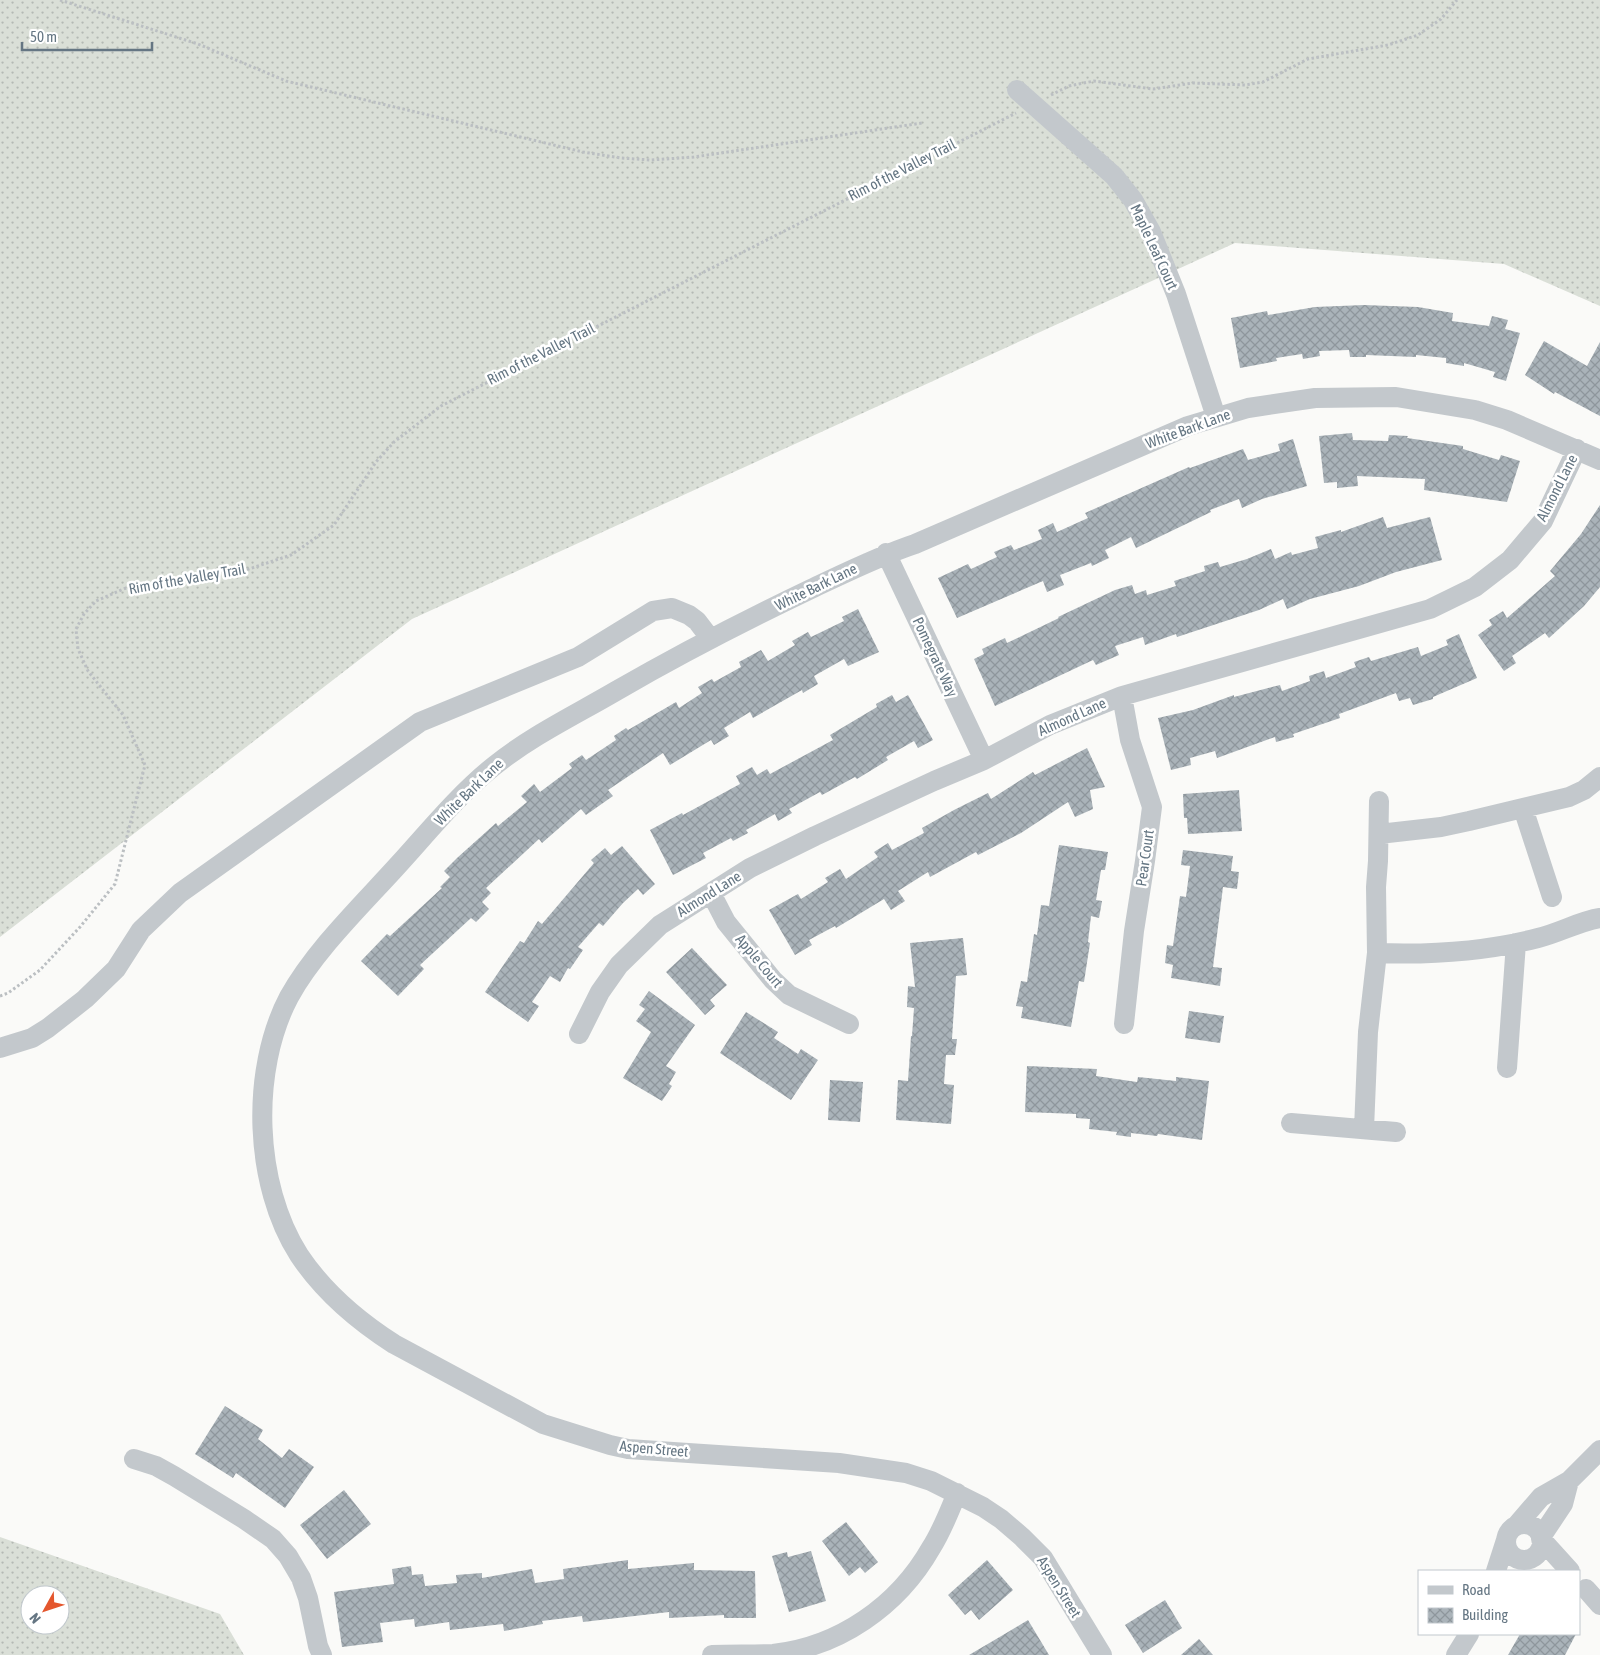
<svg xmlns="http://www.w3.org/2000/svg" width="1600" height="1655" font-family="'Asap Condensed',sans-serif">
  <defs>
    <pattern id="grass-dots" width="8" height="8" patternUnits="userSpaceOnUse" patternTransform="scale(1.25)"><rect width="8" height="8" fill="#dadfd7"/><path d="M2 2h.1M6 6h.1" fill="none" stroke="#b4b9b4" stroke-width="1.8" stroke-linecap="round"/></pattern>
    <pattern id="building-cross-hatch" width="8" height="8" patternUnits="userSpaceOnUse" patternTransform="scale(1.25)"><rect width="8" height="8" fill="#aab3b9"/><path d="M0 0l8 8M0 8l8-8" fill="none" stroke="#8e969c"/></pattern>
  </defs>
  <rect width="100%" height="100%" fill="#fafaf8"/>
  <path fill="url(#grass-dots)" fill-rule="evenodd" d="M0,0H1600V306L1504,264L1235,243L412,619L0,937Z
    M0,1537L220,1614L244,1655H0ZM30,1595H60V1625H30Z"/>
  <path fill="url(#building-cross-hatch)" d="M1364,305L1418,307L1453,313L1452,321L1489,326L1492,316L1508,320L1505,329L1520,333L1506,381L1493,377L1495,372L1464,363V366L1446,363V358L1416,355V357L1366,355V357H1350L1349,350L1319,351L1320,356L1303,359L1302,354L1276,358L1277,361L1240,368L1231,318L1267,311L1268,315L1315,307Z
    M1544,341L1587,366L1600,342V416L1555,392L1554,394L1525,375Z
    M1352,433L1353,440L1388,441L1389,435L1408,436L1407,438L1463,446V449L1499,460L1501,455L1520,461L1507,502L1424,490L1425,479L1357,476L1358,486L1337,488V482L1324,483L1319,436Z
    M1293,439L1307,486L1262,499L1242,508L1239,499L1210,510L1211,512L1136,548L1131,537L1105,550L1109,558L1092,566L1091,563L1060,575L1064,585L1047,592L1043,581L957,618L938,578L968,564L971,569L997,557L994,552L1011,545L1014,550L1042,539L1038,530L1053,523L1057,532L1088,518L1085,513L1189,467L1190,468L1243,449L1248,460L1280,451L1278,444Z
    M1600,505V587L1584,606L1549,638L1545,633L1512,656L1516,663L1504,671L1478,635L1492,625L1489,620L1503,611L1507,618L1555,576L1550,571L1581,534Z
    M1383,517L1387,528L1430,517L1442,560L1396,572L1359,586L1310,599L1287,609L1283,599L1259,610L1177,637L1176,634L1145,645L1143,637L1115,646L1119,655L1096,665L1093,660L995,706L974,659L984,654L982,649L1005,638L1007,643L1059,618L1058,617L1115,590L1132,585L1135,594L1146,590L1147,595L1176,586L1174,581L1205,571L1204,566L1218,562L1220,567L1247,559L1271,549L1275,559L1291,552L1292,555L1318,548L1315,537L1341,530V532Z
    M858,609L879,652L848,666L844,659L814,676L818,684L803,693L802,690L753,718L750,712L724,728L729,736L714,745L711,740L670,765L663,753L608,790L613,796L586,815L581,809L542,843L539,839L486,888L491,893L482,902L489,909L476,922L471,918L420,965L424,969L398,996L361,961L387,934L390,936L442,888L440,887L450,877L444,871L457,858L496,823L498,826L527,802L521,796L534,784L540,792L572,768L569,764L582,755L586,760L616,740L614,736L626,728L628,730L676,702L679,708L702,693L698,687L712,679L714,682L741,667L739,662L761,650L768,661L795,645L792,641L808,632L811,637L844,621L842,617Z
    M1459,634L1477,678L1433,697V699L1413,705L1410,698L1399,701L1396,693L1339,714L1340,718L1293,734L1294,737L1276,742L1275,737L1217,758L1215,751L1190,758L1191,765L1171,770L1158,718L1193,710L1234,695V697L1280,685L1282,691L1310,681L1309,676L1324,671L1326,678L1356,667L1354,662L1369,657L1371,661L1418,647L1421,656L1448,645L1446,640Z
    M892,695L896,702L908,695L933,740L918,748L914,741L886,757L888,760L857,779L855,777L822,795L820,792L789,809L792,813L778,821L775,814L746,830L748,833L733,841L731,838L703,853L706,858L673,875L650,830L682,813L683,815L740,784L736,776L752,767L757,775L767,769L770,774L833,740L830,735L877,707L876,704Z
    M1087,748L1105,787L1090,790L1093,809L1075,817L1068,802L1021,833L978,855L976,852L930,877L928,872L898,891L905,901L891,910L884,899L836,928L835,926L809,940L812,945L795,955L769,910L798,894L801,899L828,882L825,878L840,869L846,879L878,857L874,852L888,843L892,850L924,833L922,828L954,810L988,793L991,799L1033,772L1035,775Z
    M1239,790L1242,831L1188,834L1187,818H1184L1183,794Z
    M1059,845L1108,852L1105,870H1101L1096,900L1102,901L1099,918L1091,916L1088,942L1090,943L1084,982L1079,981L1071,1027L1021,1018L1023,1007L1016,1006L1021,981L1027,982L1034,934L1037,935L1041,905L1049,906Z
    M622,846L655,884L643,895L638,889L623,903L603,926L599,923L578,947L583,950L570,969L568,968L560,982L550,976L532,1002L539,1006L528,1022L485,992L520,941L524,943L538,921L542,924L594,863L591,860L605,848L611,855Z
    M1183,850L1233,856L1231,871L1239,872L1237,889L1223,887L1213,967L1222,968L1220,986L1171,978L1173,965L1165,963L1167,945L1173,946L1180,896L1186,897L1190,866L1181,865Z
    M963,938L967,975L956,976L952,1039H957L955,1055H946L944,1084L954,1085L951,1124L896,1120L898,1080L908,1081L911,1036H912L914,1008L907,1007L908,986L915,987L910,943Z
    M692,948L727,985L710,1000L715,1006L705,1015L666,972Z
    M649,991L695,1025L666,1066L676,1072L669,1084L672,1086L662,1101L623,1078L651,1032L636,1021L645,1009L639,1005Z
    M1189,1011L1224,1016L1220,1043L1185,1038Z
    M746,1012L778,1032L774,1038L798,1054L801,1049L818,1060L791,1100L720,1053Z
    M1027,1066L1097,1069L1096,1076L1137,1082L1138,1077L1176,1081V1077L1209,1081L1202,1140L1158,1134L1157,1136L1131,1133V1137L1116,1135L1117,1132L1089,1129L1090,1119L1076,1118V1114L1025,1112Z
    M830,1080L863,1082L860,1122L828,1120Z
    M225,1406L263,1430L258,1439L282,1458L289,1449L314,1467L285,1508L236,1473L233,1478L195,1454Z
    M344,1490L371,1524L327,1559L300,1525Z
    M846,1522L878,1562L865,1573L860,1567L849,1576L822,1541Z
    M811,1551L826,1601L789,1612L772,1556L787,1552L788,1557Z
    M628,1560V1569L694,1563V1570L755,1571L756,1618H724V1615L669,1618V1612L583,1622L582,1616L542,1621L543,1624L504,1631L503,1624L450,1630L449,1622L415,1627L414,1619L380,1623L383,1642L342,1647L334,1592L394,1584L392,1569L411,1566L412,1575L423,1574L425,1586L457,1583L456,1575L482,1573V1578L532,1569L535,1583L564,1579L563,1569Z
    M987,1560L1013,1590L979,1620L971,1610L965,1615L948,1595Z
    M1165,1600L1182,1628L1143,1653L1125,1625Z
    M1028,1620L1049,1655H969L1003,1635Z
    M1520,1634H1576L1565,1655H1508Z
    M1199,1639L1213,1655H1181Z"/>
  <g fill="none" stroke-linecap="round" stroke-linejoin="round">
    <path stroke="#bbbfc2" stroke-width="3" stroke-dasharray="2.5 2.5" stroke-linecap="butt" d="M60,0L198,44L286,81L583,152L621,158L651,160L694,157L922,123
      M1051,95L1069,86L1094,81L1153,89L1193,83L1245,85L1263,82L1308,59L1388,45L1418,35L1441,19L1457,0
      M0,996L8,993L40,970L80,927L115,884L145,765L123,715L88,671L78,649L76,629L84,614L96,601L126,588L234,574L291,555L334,525L376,462L394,442L441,406L1016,113"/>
    <path stroke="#c3c8cc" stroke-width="20" d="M1017,90L1114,176L1133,200L1151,232L1176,294L1216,417
      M886,553L984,760
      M1122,696L1130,740L1152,807L1145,861L1134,931L1124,1024
      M1523,808L1552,897
      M1379,834L1441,827L1469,821L1569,797L1584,790L1600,777
      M711,893L726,922L773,980L789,995L849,1024
      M1377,953C1432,955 1484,952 1538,938C1559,933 1580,921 1600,918
      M579,1034L600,992L619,965L660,925L750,868L815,836L934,781L984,760L1050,725L1122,696L1430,609L1475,587L1510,560L1543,521L1577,449
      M0,1048L32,1038L48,1028L85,999L116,969L141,930L180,893L420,722L578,657L653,611L672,608L689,615L697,621L710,638
      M1507,1068L1516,943
      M1291,1123L1396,1132
      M1364,1129L1368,1032L1377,953L1376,887L1378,861L1379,801
      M134,1459L156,1466L174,1476L244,1519L273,1539L288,1556L301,1578L308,1598L318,1646L322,1655
      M1569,1481L1600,1450
      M1506 1542a18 18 0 1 1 36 0a18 18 0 1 1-36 0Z
      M1516,1526L1541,1497L1569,1481L1563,1504L1541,1537
      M1541,1539L1570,1571
      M1496,1571L1506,1540
      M1586,1589L1600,1605
      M712,1655C732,1654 753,1655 773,1654C839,1647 898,1606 931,1548C942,1531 949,1512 957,1493
      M1102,1655L1043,1558L1022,1537L1001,1519L983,1507L931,1481L906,1473L839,1463L628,1449L610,1445L543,1424L394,1344C358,1321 323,1291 299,1255C254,1185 250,1071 289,997C315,950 362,905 399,864C429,831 459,794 494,766C531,736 575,715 616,691C680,654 744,621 811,589C845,573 879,556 915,544L1188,426L1248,408L1315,398L1396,397L1475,410L1507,420L1600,460
      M1456,1655L1469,1634"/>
  </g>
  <g text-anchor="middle" stroke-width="5" stroke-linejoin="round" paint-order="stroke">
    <g font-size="15" fill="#657683" stroke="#fff">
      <text transform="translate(902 170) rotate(-27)" y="5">Rim of the Valley Trail</text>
      <text transform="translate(1154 247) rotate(65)" y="5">Maple Leaf Court</text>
      <text transform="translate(541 354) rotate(-27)" y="5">Rim of the Valley Trail</text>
      <text transform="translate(1188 429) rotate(-20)" y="5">White Bark Lane</text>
      <text transform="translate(1557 488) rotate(-63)" y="5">Almond Lane</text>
      <text transform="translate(187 579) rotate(-10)" y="5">Rim of the Valley Trail</text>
      <text transform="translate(816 587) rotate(-26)" y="5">White Bark Lane</text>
      <text transform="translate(935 657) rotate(65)" y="5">Pomegrate Way</text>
      <text transform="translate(1072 717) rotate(-24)" y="5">Almond Lane</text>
      <text transform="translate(469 792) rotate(-44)" y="5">White Bark Lane</text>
      <text transform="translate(1145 858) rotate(-82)" y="5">Pear Court</text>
      <text transform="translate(709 894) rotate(-32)" y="5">Almond Lane</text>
      <text transform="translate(759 961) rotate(50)" y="5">Apple Court</text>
      <text transform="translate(654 1449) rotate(5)" y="5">Aspen Street</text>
      <text transform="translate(1059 1587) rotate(58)" y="5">Aspen Street</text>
    </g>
  </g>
  <rect x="1418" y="1570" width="162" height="65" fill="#ffffff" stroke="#c1c8cd"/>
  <rect x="1428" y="1586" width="25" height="8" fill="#c3c8cc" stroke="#c1c8cd"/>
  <text x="1462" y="1595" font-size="15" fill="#657683">Road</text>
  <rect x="1428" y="1608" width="25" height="15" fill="url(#building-cross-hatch)" stroke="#c1c8cd"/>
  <text x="1462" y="1620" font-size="15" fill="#657683">Building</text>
  <g transform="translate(45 1610) rotate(230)"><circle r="24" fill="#ffffff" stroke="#c1c8cd"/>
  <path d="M0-4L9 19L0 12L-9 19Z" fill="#e4572e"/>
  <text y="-8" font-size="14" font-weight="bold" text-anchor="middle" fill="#657683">N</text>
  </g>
  <path d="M22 42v8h130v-8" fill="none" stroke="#657683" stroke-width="2.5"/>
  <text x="30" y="42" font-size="15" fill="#657683" stroke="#ffffff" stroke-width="4" paint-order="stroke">50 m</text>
</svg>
